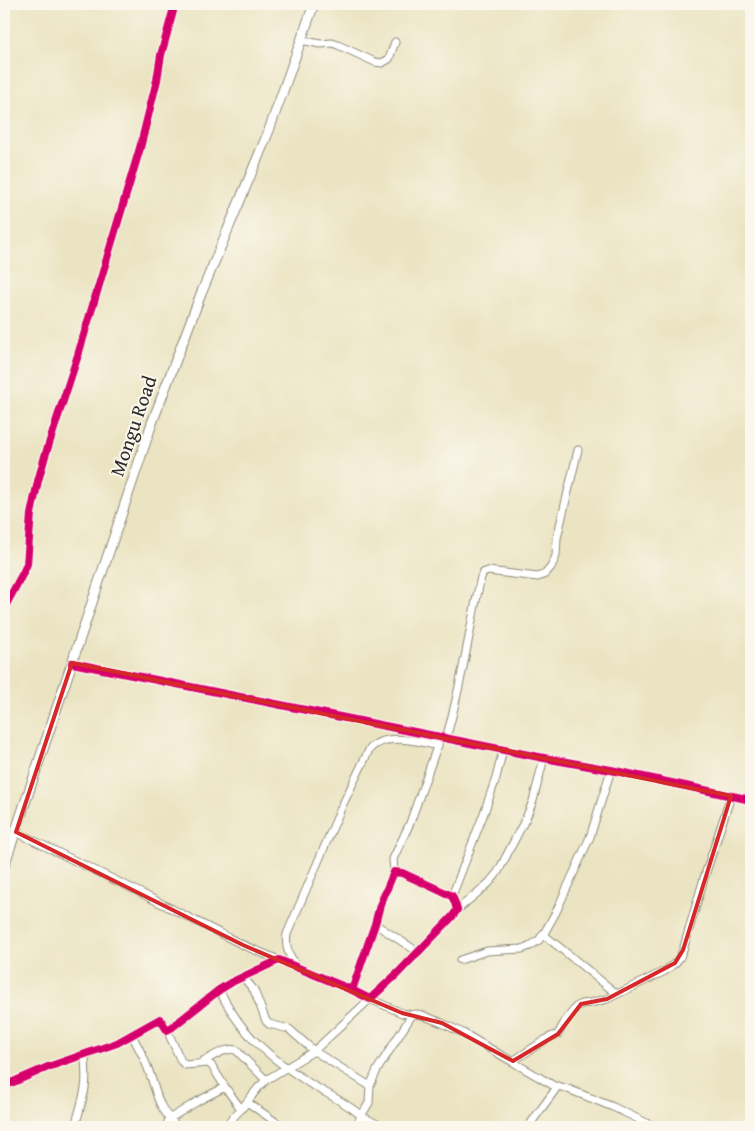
<svg xmlns="http://www.w3.org/2000/svg" width="755" height="1131" font-family="'Gentium Book Plus',serif">
  <rect width="100%" height="100%" fill="#fbf7ec"/>
  <filter id="ink" filterUnits="userSpaceOnUse"><feTurbulence type="fractalNoise" baseFrequency=".02" numOctaves="2"/><feDisplacementMap in="SourceGraphic" scale="10" xChannelSelector="R" yChannelSelector="G"/><feConvolveMatrix kernelMatrix="1 2 1 2 8 2 1 2 1" color-interpolation-filters="sRGB"/></filter>
  <filter id="wash" filterUnits="userSpaceOnUse"><feTurbulence type="fractalNoise" baseFrequency=".0096" numOctaves="4" result="noise"/><feDisplacementMap in="SourceGraphic" scale="20" xChannelSelector="R" yChannelSelector="G"/><feGaussianBlur stdDeviation="1.12" result="paint"/><feColorMatrix in="noise" values="0 0 0 0 0 0 0 0 0 0 0 0 0 0 0 0 0 1.4 0 .05"/><feComposite in="paint" operator="in"/></filter>
  <g filter="url(#wash)">
    <rect width="100%" height="100%" fill="#ebe4c3"/>
  </g>
  <g filter="url(#ink)">
    <g fill="none" stroke-linecap="round" stroke-linejoin="round">
      <defs>
        <path id="minor" d="M301,40L320,44L332,43L338,45L375,62L382,63L389,59L395,42
          M4,608L23,573L27,564L31,514L38,481L45,456L78,355L140,148L157,80L161,55L175,4
          M72,663L544,758L611,770L751,800
          M446,738C462,685 469,630 481,577L483,573L488,571L538,577L545,574L551,567L556,556L557,538L578,450
          M16,832L129,887L243,945L279,960
          M394,872L393,859L410,823L439,741
          M452,896L484,813L496,778L503,750
          M457,910L489,883L498,872L526,818L533,801L544,758
          M375,924L418,952
          M543,934L617,994
          M460,960L487,951L522,949L530,946L539,940L546,930L556,912L590,837L611,770
          M298,968C289,955 285,950 287,934L342,806L369,750C383,732 419,741 438,746
          M243,977L254,990L266,1021L269,1024L289,1029L314,1051L370,1086
          M219,990C226,1003 234,1017 244,1029C262,1051 285,1067 309,1083C325,1093 343,1101 358,1113L361,1116L356,1127
          M167,1030L181,1061L185,1065L208,1063L212,1066L225,1087
          M132,1035C137,1045 143,1055 147,1066C158,1093 155,1106 178,1127
          M203,1061C213,1057 225,1047 236,1050L266,1080
          M513,1061L548,1038L558,1034L566,1020L576,1007L581,1004L590,1003L607,999L665,971L675,963L680,957L683,950L704,878L731,796
          M4,1086L48,1067L117,1043L160,1019L167,1030L171,1028L219,990L232,982L279,960L352,990L370,999L398,973L452,917L457,910L455,903L452,896L402,873L394,872L380,905L375,924L352,990
          M247,1102L283,1127
          M75,1127C78,1114 83,1101 85,1088C87,1077 85,1066 85,1055
          M166,1127L169,1119L198,1101L225,1087L241,1109
          M224,1127L243,1107L258,1088L266,1080L314,1051L370,999L402,1013L412,1015L416,1014L422,1015L442,1023L463,1033L556,1087
          M383,1127L361,1116L369,1103L370,1086L377,1070L412,1015
          M528,1127L558,1086L568,1089L613,1107L655,1127"/>
        <path id="major" d="M4,866L152,423L201,294L268,133L314,4"/>
      </defs>
      <use href="#minor" stroke="#8b8877" stroke-width="9"/>
      <use href="#major" stroke="#8b8877" stroke-width="11"/>
      <use href="#minor" stroke="#fff" stroke-width="7"/>
      <use href="#major" stroke="#fff" stroke-width="9"/>
      <defs>
        <path id="cycleway" d="M4,608L23,573L27,564L31,514L38,481L45,456L78,355L140,148L157,80L161,55L175,4
          M72,663L544,758L611,770L751,800
          M4,1086L48,1067L117,1043L160,1019L167,1030L171,1028L219,990L232,982L279,960L352,990L370,999L398,973L452,917L457,910L455,903L452,896L402,873L394,872L380,905L375,924L352,990"/>
      </defs>
      <use href="#cycleway" stroke="#fbf7ec" stroke-width="11"/>
      <use href="#cycleway" stroke="#d6006c" stroke-width="8"/>
    </g>
  </g>
  <path fill="none" stroke="#d62828" stroke-width="4" stroke-linejoin="round" d="M72,663L731,796L683,950L675,963L607,999L581,1004L558,1034L513,1061L442,1023L402,1013L243,945L16,832Z"/>
  <g text-anchor="middle" stroke-width="4" stroke-linejoin="round" paint-order="stroke">
    <g font-size="20" fill="#2b2b2b" stroke="#fbf7ec">
      <text transform="translate(133 426) rotate(-71)" y="7">Mongu Road</text>
    </g>
  </g>
  <rect width="755" height="1131" fill="none" stroke="#fbf7ec" stroke-width="20"/>
</svg>
